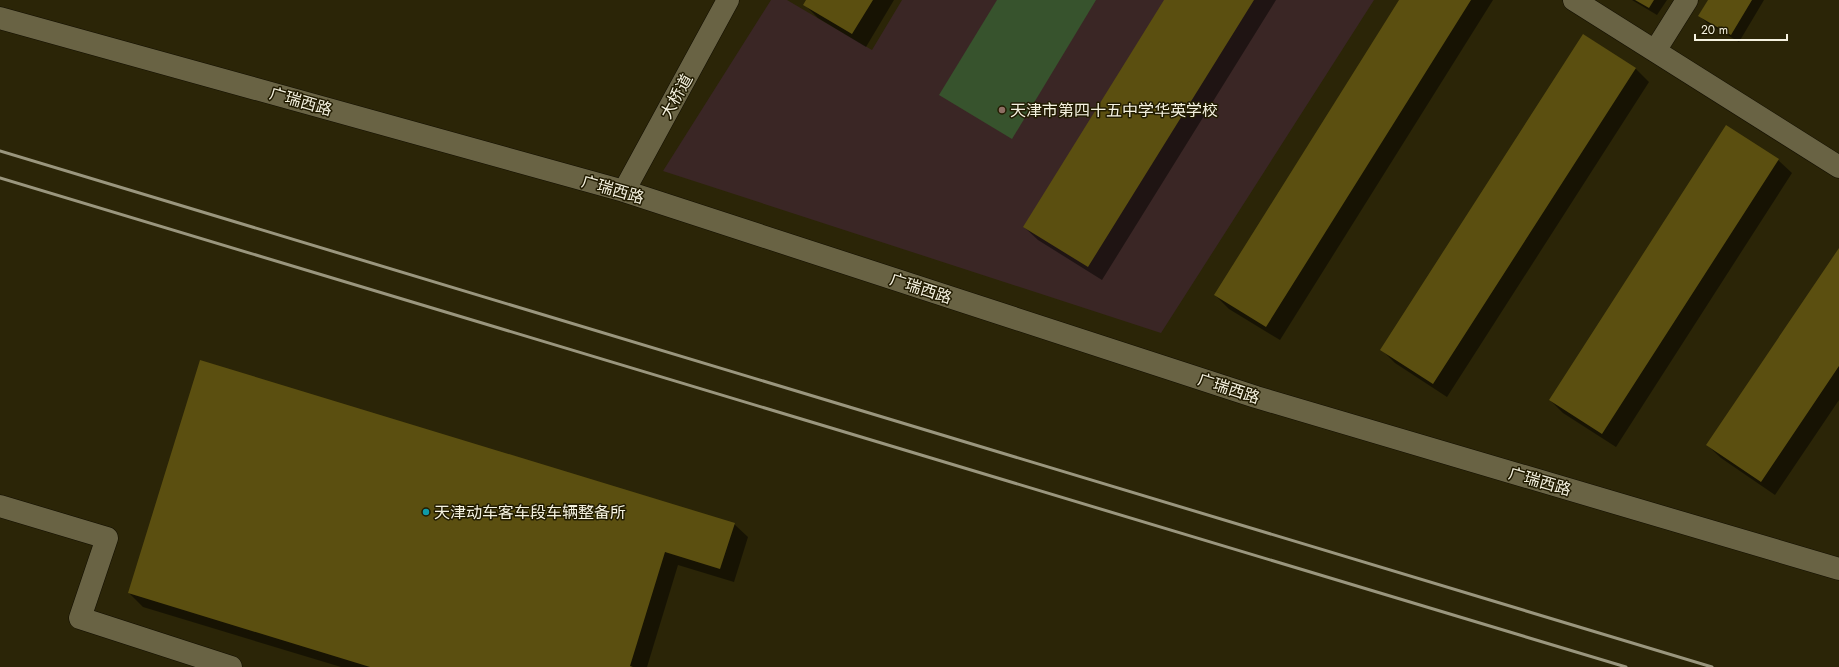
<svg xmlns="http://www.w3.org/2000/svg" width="1839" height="667" font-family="Jost,'Noto Sans SC',sans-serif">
  <rect width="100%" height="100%" fill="#2b2507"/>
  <path fill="#3a2625" d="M771,0H787L872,50L902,0H1374L1161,333L663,171Z"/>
  <path fill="#37532d" d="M997,0H1096L1012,139L939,95Z"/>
  <path fill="#0007" d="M807,0H894L866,47L818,18L805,5Z
    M1165,0H1276L1102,280L1038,240L1024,227Z
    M1400,0H1493L1280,340L1229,309L1215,295Z
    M1632,0H1667L1657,15Z
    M1709,0H1764L1739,42L1707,23L1699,15Z
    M1584,35L1636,69L1649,82L1447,397L1395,363L1382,350Z
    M1778,160L1792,173L1616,447L1563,413L1550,400Z
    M1839,249V400L1775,495L1721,458L1707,445Z
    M734,524L748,537L734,582L678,565L647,667H341L143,607L129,593Z"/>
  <path fill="#5b4f10" d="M806,0H873L852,34L803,5Z
    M1164,0H1254L1088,267L1023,227Z
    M1399,0H1471L1266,327L1214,295Z
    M1635,0H1654L1649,8Z
    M1708,0H1752L1731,35L1698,16Z
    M1583,34L1636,68L1433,384L1380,350Z
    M1726,125L1779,159L1602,434L1549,400Z
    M1839,248V366L1761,482L1706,445Z
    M200,360L735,523L720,569L665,552L630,666L633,667H370L128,593Z"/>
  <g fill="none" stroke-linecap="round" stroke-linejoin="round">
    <defs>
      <path id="minor" d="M1574,0L1839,167
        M0,18L624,191L1256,397L1839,569
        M1655,51L1687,0
        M624,191L728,0
        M0,506L107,538L80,618L231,667"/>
    </defs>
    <use href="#minor" stroke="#120e00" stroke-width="23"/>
    <use href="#minor" stroke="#696344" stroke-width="22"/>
    <path stroke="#9a967e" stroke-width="3" d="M0,151L1712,667
      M0,178L1626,667"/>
  </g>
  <circle fill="#8d6e63" stroke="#211b00" stroke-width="1.5" cx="1002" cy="110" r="4"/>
  <circle fill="#0f9aa8" stroke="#211b00" stroke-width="1.5" cx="426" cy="512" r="4"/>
  <g text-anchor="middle" stroke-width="3" stroke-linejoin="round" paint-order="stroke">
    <g font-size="16" fill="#f5f2e0" stroke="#211b00">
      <text transform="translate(676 96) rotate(-61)" y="6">大桥道</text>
      <text transform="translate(301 101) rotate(16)" y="6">广瑞西路</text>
      <text transform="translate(613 189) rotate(16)" y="6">广瑞西路</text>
      <text transform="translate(921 288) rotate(18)" y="6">广瑞西路</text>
      <text transform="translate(1229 388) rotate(18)" y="6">广瑞西路</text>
      <text transform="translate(1540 481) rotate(16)" y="6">广瑞西路</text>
    </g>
    <g font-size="16" fill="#f5f2e0" stroke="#211b00" text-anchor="start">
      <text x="1010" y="116">天津市第四十五中学华英学校</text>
      <text x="434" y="518">天津动车客车段车辆整备所</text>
    </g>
  </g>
  <path d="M1695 34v6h92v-6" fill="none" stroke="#f5f2e0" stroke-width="2"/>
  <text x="1701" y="34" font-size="12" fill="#f5f2e0" stroke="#211b00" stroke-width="3" paint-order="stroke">20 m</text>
</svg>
